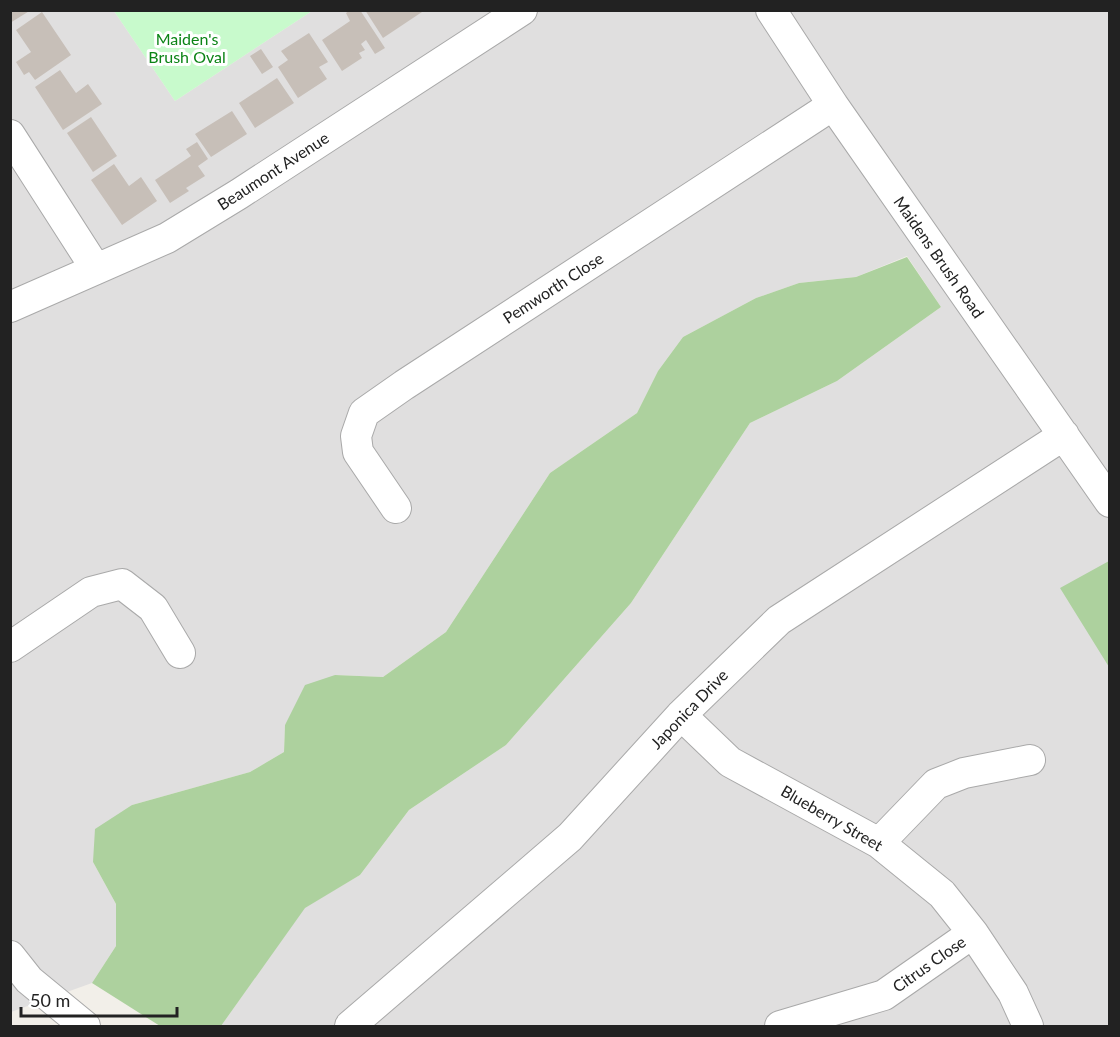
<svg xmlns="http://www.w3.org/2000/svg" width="1120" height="1037" font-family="Lato,sans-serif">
  <rect width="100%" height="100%" fill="#f2efe9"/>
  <path fill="#e0dfdf" d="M11,11H114L175,101L312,11H1109V1026H221L305,907L360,875L409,810L506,745L631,603L750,423L837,381L941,307L907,256L856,277L799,283L756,298L683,337L658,371L637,413L550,473L446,632L383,677L335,675L285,725L284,752L250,772L132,805L93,862L116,904V946L92,983L11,1012Z"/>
  <path fill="#add19e" d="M907,257L941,307L837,381L750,423L631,603L506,745L409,810L360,875L305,908L221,1026H160L92,983L116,946V904L93,862L95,829L132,805L250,772L284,752L285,725L305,685L335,675L383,677L446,632L550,473L637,413L658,371L683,337L756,298L799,283L856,277Z
    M1109,561V667L1060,588Z"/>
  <path fill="#c8facc" d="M114,11H312L175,101Z"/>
  <path fill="#c7bfb8" d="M10,10H31L10,23Z
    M350,10H360L385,48L375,54L366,40L361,44L365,50L359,53L362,58L342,71L322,40L350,21L346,13Z
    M365,10H420L422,12L383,38Z
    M42,12L71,55L35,80L29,72L24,75L16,62L31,52L16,30Z
    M309,33L328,62L319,67L327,79L298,98L278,67L288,60L281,51Z
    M261,49L273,67L262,74L250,56Z
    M60,70L76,93L88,84L102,104L63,130L35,87Z
    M277,78L294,103L255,128L239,103Z
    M232,111L247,134L211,157L195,134Z
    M91,117L117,156L93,172L67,133Z
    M197,142L208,159L198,166L205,176L186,188L189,191L170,203L155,180L191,156L186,149Z
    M114,164L129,186L141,177L157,201L122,225L91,180Z"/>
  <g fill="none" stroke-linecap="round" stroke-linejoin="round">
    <defs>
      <path id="minor" d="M771,10L833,105L1110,502
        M10,135L96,269
        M10,307L167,238L239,194L522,10
        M396,508L358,452L356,436L364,413L404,385L833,105
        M10,647L91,592L122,584L153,608L180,653
        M681,715L730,762L879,843L942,894L973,933L1013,993L1028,1026
        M879,843L936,784L964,773L1030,760
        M10,956L29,980L85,1026
        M350,1026L570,837L681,715L779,620L1064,435
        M780,1026L884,995L973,933"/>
    </defs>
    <use href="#minor" stroke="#a9a9a9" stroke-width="32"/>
    <use href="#minor" stroke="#fff" stroke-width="30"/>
  </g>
  <g text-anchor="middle" stroke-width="6" stroke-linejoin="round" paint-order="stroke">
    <g font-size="16" fill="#0c8416" stroke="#fff">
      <text x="187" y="45">Maiden's<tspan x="187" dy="18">Brush Oval</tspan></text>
    </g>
    <g font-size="16" fill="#222" stroke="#fff">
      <text transform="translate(273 171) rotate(-33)" y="6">Beaumont Avenue</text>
      <text transform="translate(939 257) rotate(55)" y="6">Maidens Brush Road</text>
      <text transform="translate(553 288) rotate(-33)" y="6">Pemworth Close</text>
      <text transform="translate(689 709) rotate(-46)" y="6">Japonica Drive</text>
      <text transform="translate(832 818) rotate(30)" y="6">Blueberry Street</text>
      <text transform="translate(929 964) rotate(-35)" y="6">Citrus Close</text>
    </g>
  </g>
  <rect width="1120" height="1037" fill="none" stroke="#222222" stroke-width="24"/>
  <path d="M21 1007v9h156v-9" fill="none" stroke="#222222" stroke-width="3"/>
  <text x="30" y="1007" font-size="18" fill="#222222" stroke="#ffffff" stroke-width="4.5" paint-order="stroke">50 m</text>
</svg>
